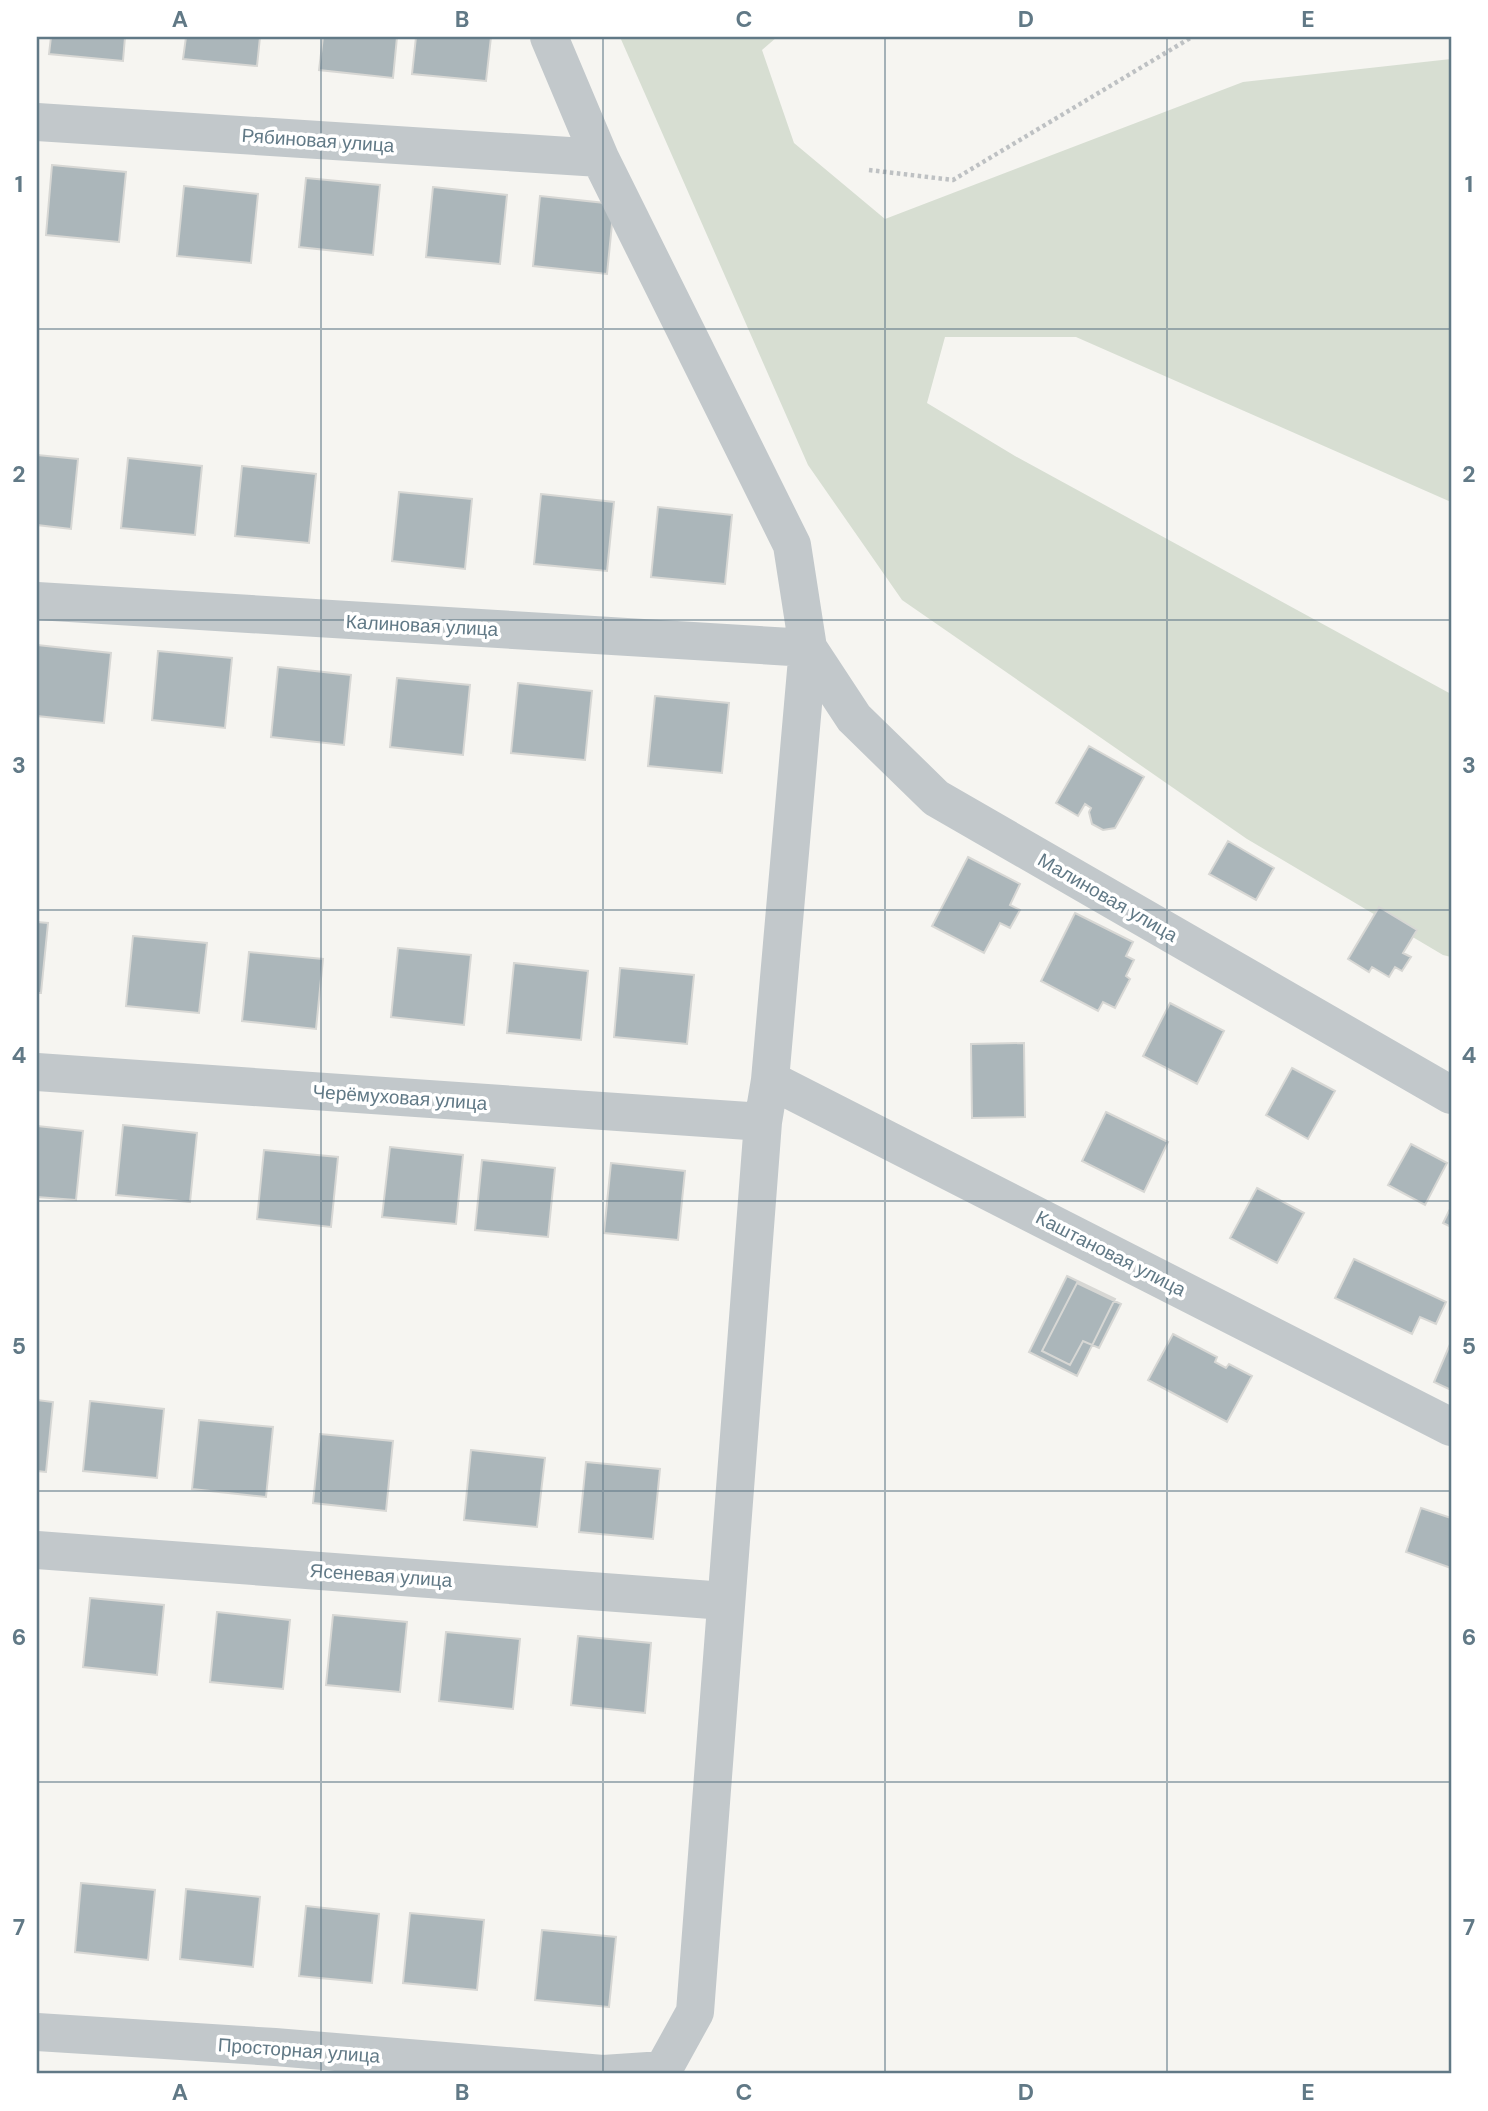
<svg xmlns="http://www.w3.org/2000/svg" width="1488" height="2111" font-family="'DM Sans',sans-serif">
  <rect width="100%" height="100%" fill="#f6f5f1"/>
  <path fill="#d7ded2" d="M620,37H777L762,50L794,143L885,219L1243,82L1451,59V502L1076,337H945L927,403L1015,456L1451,694V957L1443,955L1247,839L902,600L808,465Z"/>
  <path fill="#abb6ba" stroke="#d7d7d4" stroke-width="2" d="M51,37H125L123,61L49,54Z
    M186,37H260L257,66L183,59Z
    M323,37H397L393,78L319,70Z
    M416,37H491L486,81L412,74Z
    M52,165L126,172L119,242L46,235Z
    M306,178L380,185L373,255L299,247Z
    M184,186L258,194L251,263L177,256Z
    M433,187L507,195L500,264L426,257Z
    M540,196L614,204L607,274L533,266Z
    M37,455L78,459L71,529L37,525Z
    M128,458L202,466L195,535L121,528Z
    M242,466L316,474L309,543L235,536Z
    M399,492L472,499L465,569L392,561Z
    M541,494L614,502L607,571L534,564Z
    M658,507L732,515L725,584L651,577Z
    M37,645L111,653L104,723L37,716Z
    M158,651L232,658L225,728L152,720Z
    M278,667L351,675L344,745L271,737Z
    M397,678L470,685L463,755L390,747Z
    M518,683L592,691L585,760L511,753Z
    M655,696L729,703L722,773L648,766Z
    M1089,746L1144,777L1115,828L1103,830L1092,824L1089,812L1091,808L1085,804L1078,816L1056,803Z
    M1228,841L1274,868L1256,900L1209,874Z
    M968,857L1020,884L1010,905L1020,910L1010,928L1000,923L984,953L932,926Z
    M1379,907L1417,930L1403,953L1411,957L1402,971L1395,967L1389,977L1372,967L1369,972L1348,959Z
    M1075,913L1133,942L1126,956L1134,960L1126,976L1130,979L1115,1008L1103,1002L1098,1011L1041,981Z
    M37,922L48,923L41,993H37Z
    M133,936L207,943L199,1013L126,1006Z
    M398,948L471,955L464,1025L391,1017Z
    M249,952L323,959L316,1029L242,1021Z
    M514,963L588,971L581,1040L507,1033Z
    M620,968L694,975L687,1044L614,1037Z
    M1170,1003L1224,1031L1197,1084L1143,1056Z
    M1024,1043L1025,1117L972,1118L971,1044Z
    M1292,1068L1335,1091L1308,1139L1266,1115Z
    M1106,1112L1168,1142L1144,1192L1082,1161Z
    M123,1125L197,1133L190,1202L116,1195Z
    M37,1126L83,1131L76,1200L37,1197Z
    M1411,1144L1447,1163L1425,1205L1388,1185Z
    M390,1147L463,1155L456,1224L382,1217Z
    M264,1150L338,1157L331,1227L257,1219Z
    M482,1160L555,1168L548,1237L475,1230Z
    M611,1163L685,1171L678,1240L604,1233Z
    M1257,1188L1304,1213L1277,1263L1230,1238Z
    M1451,1207V1227L1443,1223Z
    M1354,1259L1446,1302L1436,1324L1420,1317L1412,1334L1335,1298Z
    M1067,1276L1115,1299L1077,1376L1029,1352Z
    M1077,1283L1121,1304L1099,1348L1083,1341L1070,1365L1042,1351Z
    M1173,1334L1217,1357L1215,1362L1226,1368L1229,1364L1252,1376L1227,1422L1148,1380Z
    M1451,1342V1390L1434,1382Z
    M37,1400L53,1402L46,1472L37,1471Z
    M90,1401L164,1409L157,1478L83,1471Z
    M199,1420L273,1427L266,1497L192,1489Z
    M320,1434L393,1441L386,1511L313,1503Z
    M471,1450L545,1458L537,1527L464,1520Z
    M586,1462L660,1469L653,1539L579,1532Z
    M1421,1508L1451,1518V1568L1406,1552Z
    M90,1598L164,1605L157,1675L83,1667Z
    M217,1612L290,1620L283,1689L210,1682Z
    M333,1615L407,1622L400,1692L326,1685Z
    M446,1632L520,1639L513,1709L439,1701Z
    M578,1636L651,1643L645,1713L571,1705Z
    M81,1883L155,1890L148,1960L75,1952Z
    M186,1889L260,1897L253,1967L180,1959Z
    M306,1906L379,1914L372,1983L299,1976Z
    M410,1913L484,1920L477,1990L403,1983Z
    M542,1930L616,1937L609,2007L535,2000Z"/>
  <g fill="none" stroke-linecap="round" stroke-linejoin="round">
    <path stroke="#bec1c3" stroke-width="4.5" stroke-dasharray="3.5 3.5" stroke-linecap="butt" d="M869,170L953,180L1192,37"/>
    <path stroke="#c2c8cb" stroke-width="38" d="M37,122L600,158
      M37,601L808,648L854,718L936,798L1451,1095
      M37,1072L763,1122
      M770,1080L1451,1427
      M37,1550L725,1601
      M37,2032L275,2047L603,2074L663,2070L695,2012L763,1122L770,1080L808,648L792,545L600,158L549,37"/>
  </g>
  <path fill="none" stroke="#617986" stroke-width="2" stroke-opacity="0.55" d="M321,37V2074M603,37V2074M885,37V2074M1167,37V2074M37,329H1451M37,620H1451M37,910H1451M37,1201H1451M37,1491H1451M37,1782H1451"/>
  <g text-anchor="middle" stroke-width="7" stroke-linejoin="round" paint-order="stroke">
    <g font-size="19" fill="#617986" stroke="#fff">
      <text transform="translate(318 140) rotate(4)" y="7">Рябиновая улица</text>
      <text transform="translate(422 625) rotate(3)" y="7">Калиновая улица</text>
      <text transform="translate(1108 897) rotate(30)" y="7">Малиновая улица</text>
      <text transform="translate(400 1097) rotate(4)" y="7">Черёмуховая улица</text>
      <text transform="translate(1111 1253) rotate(27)" y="7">Каштановая улица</text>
      <text transform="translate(381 1575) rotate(4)" y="7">Ясеневая улица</text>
      <text transform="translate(299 2050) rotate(4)" y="7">Просторная улица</text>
    </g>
  </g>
  <rect width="1488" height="2111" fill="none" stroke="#ffffff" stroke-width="77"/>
  <rect x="38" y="38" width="1412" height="2034" fill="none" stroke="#617986" stroke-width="2.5"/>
  <g font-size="23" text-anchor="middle" font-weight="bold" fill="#617986">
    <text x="180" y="27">A</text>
    <text x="462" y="27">B</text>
    <text x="744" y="27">C</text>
    <text x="1026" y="27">D</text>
    <text x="1308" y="27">E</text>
    <text x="19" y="192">1</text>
    <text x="1469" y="192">1</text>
    <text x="19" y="482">2</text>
    <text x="1469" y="482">2</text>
    <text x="19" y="773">3</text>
    <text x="1469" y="773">3</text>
    <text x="19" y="1063">4</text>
    <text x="1469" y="1063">4</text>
    <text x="19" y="1354">5</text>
    <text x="1469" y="1354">5</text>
    <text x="19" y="1645">6</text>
    <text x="1469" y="1645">6</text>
    <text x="19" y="1935">7</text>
    <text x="1469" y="1935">7</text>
    <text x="180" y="2100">A</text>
    <text x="462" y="2100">B</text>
    <text x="744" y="2100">C</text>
    <text x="1026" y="2100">D</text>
    <text x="1308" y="2100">E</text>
  </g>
</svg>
